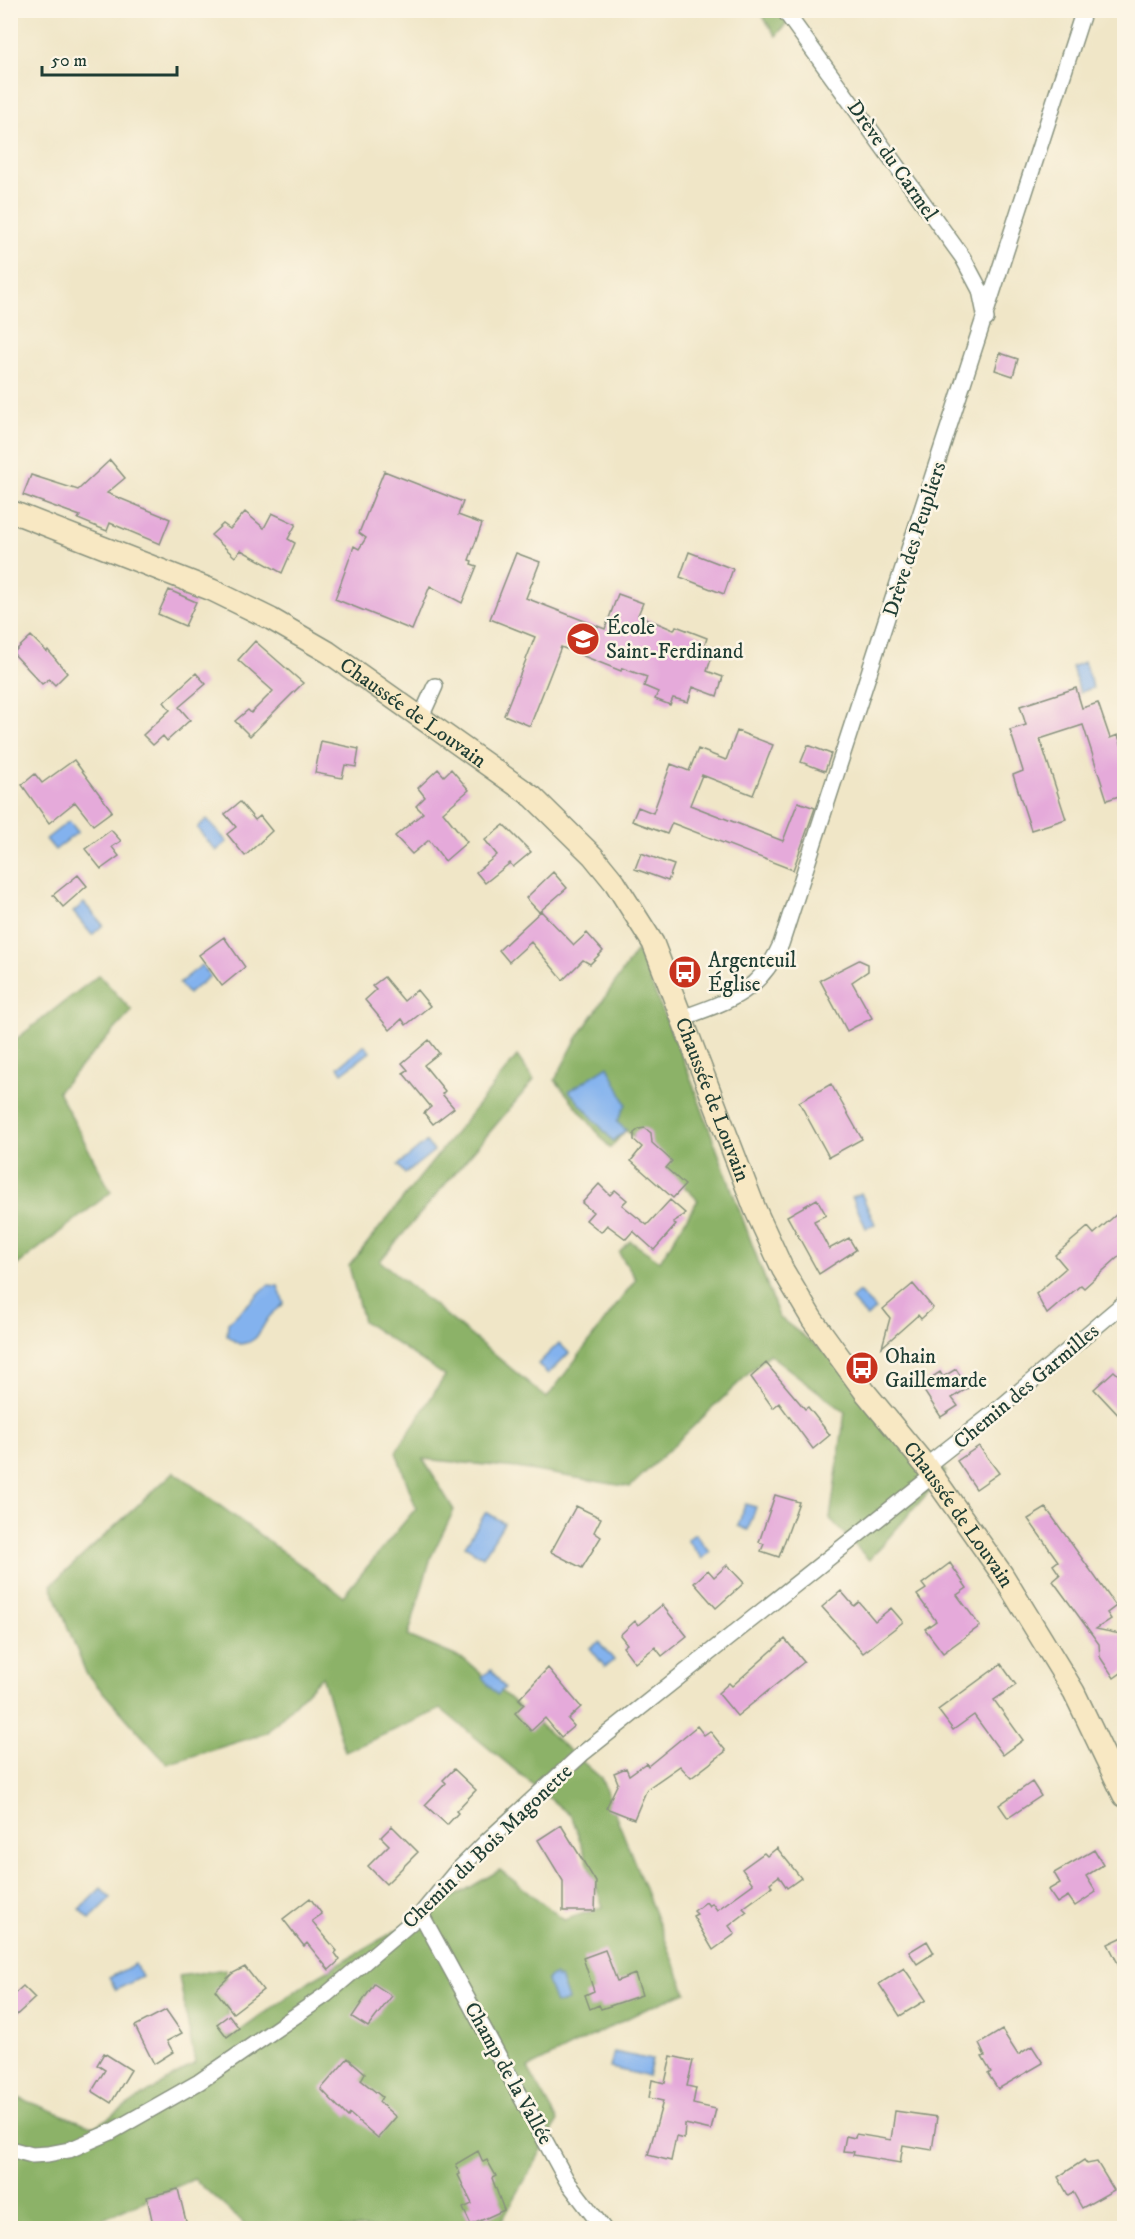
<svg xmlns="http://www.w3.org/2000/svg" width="1135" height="2239" font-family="'IM FELL DW Pica',serif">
  <rect width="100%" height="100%" fill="#fcf5e5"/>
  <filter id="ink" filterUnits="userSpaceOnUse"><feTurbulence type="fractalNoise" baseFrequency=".0167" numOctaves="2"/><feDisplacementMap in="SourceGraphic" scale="12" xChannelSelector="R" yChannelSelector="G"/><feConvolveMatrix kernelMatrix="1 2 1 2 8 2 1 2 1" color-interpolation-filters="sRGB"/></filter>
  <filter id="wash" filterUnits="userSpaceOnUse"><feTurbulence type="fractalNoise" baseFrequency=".008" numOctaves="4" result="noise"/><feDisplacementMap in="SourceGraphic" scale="24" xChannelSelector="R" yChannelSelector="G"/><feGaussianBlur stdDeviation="1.35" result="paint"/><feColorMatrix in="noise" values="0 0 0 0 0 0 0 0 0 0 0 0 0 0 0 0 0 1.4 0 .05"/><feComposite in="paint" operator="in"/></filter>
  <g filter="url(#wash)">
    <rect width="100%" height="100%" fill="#f0e6c7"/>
    <path fill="#8cb268" stroke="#56784e" stroke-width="1.5" d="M759,11H797L776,36Z
      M637,950L689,1074L779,1317L850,1372L946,1472L869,1560L830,1519L845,1412L769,1354L630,1487L517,1468L423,1459L454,1510L431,1557L408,1636L465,1660L601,1778L686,1992L646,2009L528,2068L558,2121L498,2228H249L194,2179L82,2228H11V2095L94,2127L195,2063L179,1976L225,1969L230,2038L311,1980L500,1870L564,1920L603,1907L572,1817L441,1709L345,1752L322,1676L266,1733L167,1764L86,1673L51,1585L174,1472L343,1596L416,1508L396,1452L445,1376L363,1321L349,1266L517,1056L534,1080L380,1261L547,1398L636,1279L619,1253L630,1241L660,1261L698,1200L626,1130L610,1148L555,1080L576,1040Z
      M99,975L132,1011L58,1091L111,1192L11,1270V1043Z"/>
    <path fill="#83b2ee" stroke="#517891" stroke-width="1.5" d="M1084,662L1093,688L1080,692L1072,667Z
      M207,819L227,842L216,851L197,828Z
      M69,821L78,832L55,850L46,839Z
      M84,903L103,925L92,935L73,912Z
      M202,965L210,976L188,994L179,983Z
      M365,1045L370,1052L342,1073L338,1067Z
      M608,1066L626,1104L617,1122L626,1130L613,1141L569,1091Z
      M426,1142L434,1151L405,1174L398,1165Z
      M861,1193L875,1224L866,1228L852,1197Z
      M268,1285L278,1286L284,1303C279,1310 276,1309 270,1316C259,1329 260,1343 239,1344L227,1335L228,1323Z
      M859,1292L875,1309L867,1317L851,1299Z
      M559,1343L569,1353L548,1374L538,1364Z
      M745,1504L756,1507L748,1530L738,1526Z
      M486,1512L504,1523L483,1557L465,1546Z
      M695,1534L710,1552L702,1559L687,1540Z
      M599,1642L614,1660L605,1667L590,1648Z
      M491,1670L505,1688L497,1695L482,1677Z
      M101,1888L111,1898L90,1919L80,1909Z
      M135,1964L142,1977L116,1990L109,1978Z
      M556,1975L557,1978L560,1977L568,2000L555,2004L547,1981L549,1977Z
      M614,2052L652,2060L648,2076L610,2068Z"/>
    <g id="blocks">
      <path fill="#e5aada" d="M1000,353L1018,359L1013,376L995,370Z
        M110,460L125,478L107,493L170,519L160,544L110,523L107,531L78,519L80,516L23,495L31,475L78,490Z
        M384,471L463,502L458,515L482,524L469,560L472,561L471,564L477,566L462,603L430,586L412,630L335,599L354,546L359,549L366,538L359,533Z
        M245,512L264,528L272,513L296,524L288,539L295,543L282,573L241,550L235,557L211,535L223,524L230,529Z
        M689,552L733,569L724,594L680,577Z
        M516,553L540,562L526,598L605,629L618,594L643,603L638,615L674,630L676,626L707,638L705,644L715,648L707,671L723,677L717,696L693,687L688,702L673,698L670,705L655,699L658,692L644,686L647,677L622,668L621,671L561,647L530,726L504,715L535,637L490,619Z
        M169,590L196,602L185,626L158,614Z
        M31,636L47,652L48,650L67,673L55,685L49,679L42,684L13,653Z
        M255,641L303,683L250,736L235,721L248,710L251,713L273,691L238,660Z
        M196,673L206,684L179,707L190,720L167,741L163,736L153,745L143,735L170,710L164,702Z
        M1076,688L1082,708L1098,703L1110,738L1118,735L1125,755V794L1107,800L1083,725L1040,739L1066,819L1031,830L1013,775L1023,771L1010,730L1026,725L1020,706Z
        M737,731L773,745L753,795L702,775L690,805L783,841L798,802L815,808L793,870L672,823L667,834L632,821L638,807L653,813L671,764L689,771L698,749L726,760Z
        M321,741L359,749L356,767L345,765L342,778L315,773Z
        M808,745L831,754L825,771L801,762Z
        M74,760L112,811L93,825L75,802L49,823L22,785L35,774L42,783Z
        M438,769L444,776L451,769L469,790L443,812L467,842L445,861L429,840L412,854L395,836L423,813L416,806L425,797L418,788Z
        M240,802L255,820L260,816L272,831L245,856L227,834L236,827L225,814Z
        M504,825L531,852L513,867L510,863L485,883L476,872L497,855L485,840Z
        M111,830L121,841L112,847L119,856L101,869L85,849Z
        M641,853L674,865L668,881L635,869Z
        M553,872L567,888L539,912L526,898Z
        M78,875L87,886L63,907L53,895Z
        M541,911L574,945L587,933L603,951L590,964L583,960L563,980L531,942L509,962L499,950Z
        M224,937L245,967L222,986L199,955Z
        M859,960L868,964V971L852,982L872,1018L847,1031L820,980Z
        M384,977L404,1001L417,990L430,1006L406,1025L402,1019L390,1030L365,1000L376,990L372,986Z
        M429,1040L439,1053L424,1065L445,1091L442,1094L454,1108L433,1124L424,1113L431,1107L403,1073L408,1070L402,1063Z
        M831,1084L862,1139L829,1157L799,1102Z
        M645,1128L651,1133L652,1143L672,1161L666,1168L685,1185L673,1198L631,1161L642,1147L634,1140V1133L639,1129Z
        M599,1184L610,1195L615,1190L627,1200L622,1205L647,1225L670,1200L686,1214L673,1222L676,1225L654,1250L633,1231L626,1239L607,1225L601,1232L586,1220L593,1212L582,1203Z
        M817,1199L826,1215L814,1221L829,1249L849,1238L856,1250L819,1274L787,1216Z
        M1125,1207V1251L1084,1288L1081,1285L1047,1314L1036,1294L1066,1268L1055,1255L1088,1227L1094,1234Z
        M913,1284L933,1308L921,1319L918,1315L882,1347L890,1318L883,1309Z
        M766,1363L805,1409L808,1407L830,1435L813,1449L779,1403L773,1408L751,1377Z
        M956,1369L968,1388L952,1398L958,1406L941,1417L920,1385L940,1372L943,1377Z
        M1114,1371L1125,1381V1422L1094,1389Z
        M979,1446L999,1473L976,1489L957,1461Z
        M775,1495L799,1502L779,1557L761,1551L764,1544L759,1542Z
        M576,1506L601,1518L594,1532L601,1537L582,1568L551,1552Z
        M1046,1508L1116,1606L1107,1613L1111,1619L1096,1629L1125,1635V1670L1114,1678L1100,1657L1099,1644L1053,1581L1060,1575L1053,1565L1058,1561L1028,1519Z
        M950,1563L967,1588L957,1595L980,1626L943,1653L925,1629L936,1621L917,1595L926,1589L922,1584Z
        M727,1565L744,1583L716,1608L694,1583L708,1570L714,1577Z
        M841,1591L854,1606L859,1602L875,1621L891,1608L903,1622L863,1653L822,1607Z
        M662,1605L687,1636L662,1656L655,1647L635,1663L623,1647L627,1644L620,1635L635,1621L638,1625Z
        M785,1639L804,1662L737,1716L718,1693L729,1683L732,1686Z
        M1001,1664L1016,1685L994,1700L1023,1740L1003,1755L974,1715L953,1730L938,1710Z
        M548,1668L581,1707L568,1719L574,1726L561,1737L545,1718L531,1731L515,1713L524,1704L519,1699Z
        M697,1726L704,1735L710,1731L726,1751L691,1778L680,1766L647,1789L634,1819L606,1808L618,1783L614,1773L626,1768L629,1775L646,1763L648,1766Z
        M454,1769L476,1790L456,1811L458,1813L447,1825L425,1805L446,1783L443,1780Z
        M1032,1782L1041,1796L1008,1818L999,1805Z
        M561,1825L596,1882L595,1911H563V1881L538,1840Z
        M392,1826L418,1852L386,1884L368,1866L389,1845L381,1837Z
        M777,1848L801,1878L787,1888L779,1876L770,1883L772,1887L743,1908L747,1912L729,1926L735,1934L713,1950L693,1916L697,1914L694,1911L706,1902L709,1906L712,1903L717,1910L753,1884L742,1869L764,1853L767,1856Z
        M1094,1850L1103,1865L1086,1876L1096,1892L1075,1906L1068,1896L1057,1903L1048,1890L1060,1883L1054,1873Z
        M310,1898L322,1914L312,1921L337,1951L335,1953L340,1960L329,1970L307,1943L304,1946L283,1919Z
        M1125,1936V1977L1108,1944Z
        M927,1941L934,1953L917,1964L909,1952Z
        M605,1950L617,1981L635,1974L642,1995L601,2009L599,2005L590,2009L585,1995L594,1991L583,1958Z
        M245,1967L263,1990L233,2013L215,1990L233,1973Z
        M904,1968L926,2000L900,2016L879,1984Z
        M374,1984L392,1996L368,2027L352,2017Z
        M23,1986L35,1998L10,2021V1998Z
        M166,2010L182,2033L167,2041L173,2052L154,2064L135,2026Z
        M229,2015L239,2028L227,2037L217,2024Z
        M1002,2030L1018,2055L1032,2046L1043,2063L998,2089L988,2074L991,2072L982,2057L985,2056L979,2044Z
        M104,2053L131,2070L111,2103L92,2091L105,2070L97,2065Z
        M671,2056L693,2061L687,2086L696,2088L693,2104L716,2109L711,2130L685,2124L684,2139L676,2137L671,2161L648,2155L663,2101L649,2098L652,2080L665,2083Z
        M348,2058L365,2073L361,2080L382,2097L379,2102L396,2117L378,2138L350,2114L348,2117L321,2089Z
        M895,2111L937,2117L932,2150L903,2145L900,2163L853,2155L854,2152L843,2151L846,2136L855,2138L856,2134L891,2140Z
        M478,2151L483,2162L487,2160L496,2176L492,2178L504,2210L471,2225L463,2208L472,2204L458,2175L460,2174L456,2164Z
        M1084,2160L1087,2164L1097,2162L1114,2190L1082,2208L1073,2192L1068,2195L1058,2177Z
        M178,2189L188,2229H154L147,2197Z"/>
    </g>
  </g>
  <g filter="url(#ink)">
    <use href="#blocks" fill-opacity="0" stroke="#88927e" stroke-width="1.5"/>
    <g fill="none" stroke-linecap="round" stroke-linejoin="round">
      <defs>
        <path id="street" d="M784,10L963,258L980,290L986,319
          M421,717L435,686
          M682,1018C729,1001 760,992 781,944L1084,10
          M926,1466L995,1412L1124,1303
          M421,1914L567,2181L603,2228
          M10,2149L32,2155L48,2154L69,2150L111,2132L199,2082L327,1994L421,1914L455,1873L486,1842L582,1754L932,1476"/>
        <g id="secondary">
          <path id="s1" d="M10,511L212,590L271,619L328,652L533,797L593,856L615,883L653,943L755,1209L783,1270L812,1319L865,1392L926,1466L1002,1574L1074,1692L1124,1796"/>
        </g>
      </defs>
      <use href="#street" stroke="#88927e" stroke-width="18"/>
      <use href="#secondary" stroke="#88927e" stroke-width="24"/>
      <use href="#street" stroke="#fff" stroke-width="15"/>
      <use href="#secondary" stroke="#f8e8c3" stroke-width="21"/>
    </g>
  </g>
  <defs>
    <symbol id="school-disc" viewBox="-11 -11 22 22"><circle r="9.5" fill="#c8321e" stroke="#fcf5e5"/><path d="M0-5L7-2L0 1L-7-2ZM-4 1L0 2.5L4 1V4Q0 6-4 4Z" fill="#fff"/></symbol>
    <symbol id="bus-disc" viewBox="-11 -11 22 22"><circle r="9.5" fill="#c8321e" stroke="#fcf5e5"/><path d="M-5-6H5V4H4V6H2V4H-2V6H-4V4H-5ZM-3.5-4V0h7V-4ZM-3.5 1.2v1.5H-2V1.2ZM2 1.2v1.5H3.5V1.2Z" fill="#fff"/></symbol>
  </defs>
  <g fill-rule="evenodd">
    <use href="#school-disc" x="564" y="620" width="38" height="38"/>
    <use href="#bus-disc" x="666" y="953" width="38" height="38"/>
    <use href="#bus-disc" x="843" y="1349" width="38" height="38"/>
  </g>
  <g text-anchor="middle" stroke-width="5" stroke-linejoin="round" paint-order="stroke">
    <g font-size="21" fill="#1f3d34" stroke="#fcf5e5">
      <text transform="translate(893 160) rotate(55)" y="7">Drève du Carmel</text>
      <text transform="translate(914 539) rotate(-72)" y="7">Drève des Peupliers</text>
      <text dy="7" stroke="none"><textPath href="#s1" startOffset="453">Chaussée de Louvain</textPath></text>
      <text dy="7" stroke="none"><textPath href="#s1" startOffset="957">Chaussée de Louvain</textPath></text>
      <text transform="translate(1026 1386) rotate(-40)" y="7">Chemin des Garmilles</text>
      <text dy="7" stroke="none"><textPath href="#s1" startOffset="1443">Chaussée de Louvain</textPath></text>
      <text transform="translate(487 1846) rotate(-44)" y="7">Chemin du Bois Magonette</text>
      <text transform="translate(509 2073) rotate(61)" y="7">Champ de la Vallée</text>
    </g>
    <g font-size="21" fill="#1f3d34" stroke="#fcf5e5" text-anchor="start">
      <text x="606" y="634">École<tspan x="606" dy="24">Saint-Ferdinand</tspan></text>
      <text x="708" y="967">Argenteuil<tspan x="708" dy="24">Église</tspan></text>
      <text x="885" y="1363">Ohain<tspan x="885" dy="24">Gaillemarde</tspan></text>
    </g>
  </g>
  <rect width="1135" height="2239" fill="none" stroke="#fcf5e5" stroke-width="36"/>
  <path d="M42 66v9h135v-9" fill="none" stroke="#1f3d34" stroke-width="3"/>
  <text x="51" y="66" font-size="18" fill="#1f3d34" stroke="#fcf5e5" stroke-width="4.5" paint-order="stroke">50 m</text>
</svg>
